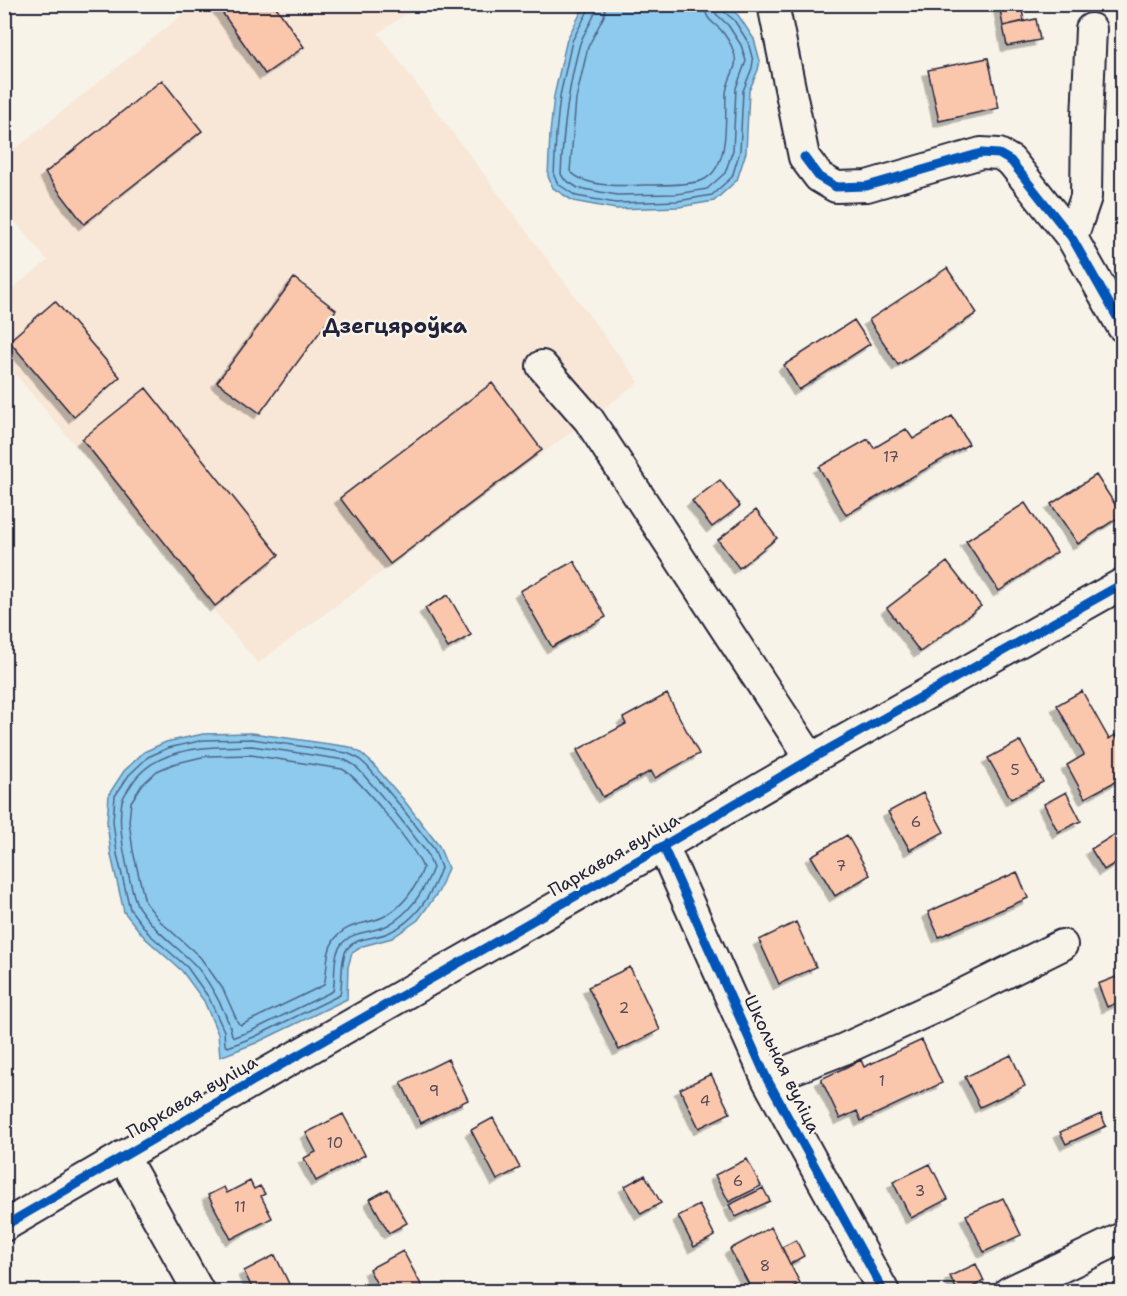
<svg xmlns="http://www.w3.org/2000/svg" width="1127" height="1296" font-family="'Shantell Sans',sans-serif">
  <defs>
    <filter id="shadow"><feDropShadow dx="-5.5" dy="5.5" stdDeviation="0" flood-color="#0004"/></filter>
  </defs>
  <rect width="100%" height="100%" fill="#f7f3e8"/>
  <filter id="ink" filterUnits="userSpaceOnUse"><feTurbulence type="fractalNoise" baseFrequency=".0167" numOctaves="2"/><feDisplacementMap in="SourceGraphic" scale="12" xChannelSelector="R" yChannelSelector="G"/><feConvolveMatrix kernelMatrix="1 2 1 2 8 2 1 2 1" color-interpolation-filters="sRGB"/></filter>
  <g filter="url(#ink)">
    <path fill="#f8e6d6" d="M195,5H413L415,8L378,33L639,382L258,663L5,362V294L48,261L5,209L4,158Z"/>
    <path fill="#8dcaee" stroke="#6287a6" stroke-width="1.5" d="M585,5H725L738,15L754,39L760,61L758,70L749,91L746,152L737,180L714,201L679,207L616,209L573,201L553,188L548,176L550,134L554,96L567,39Z
      M252,733L350,747L361,753L371,762L403,799L439,846L448,868L439,891L418,920L392,938L363,946L352,953L348,967L347,999L256,1043L220,1057L218,1034L204,1001L182,971L145,938L124,912L111,855L107,822L109,794L124,771L144,752L166,742L203,734Z"/>
    <g fill="none" stroke-linecap="round" stroke-linejoin="round">
      <path stroke="#4d6583" stroke-width="1.5" d="M590,4L589,9L572,41L560,96L556,134L554,176L558,184L576,196L616,203L678,201L712,195L732,177L740,151L743,91L752,68L753,61L748,42L734,20L722,10L721,4
        M597,4C596,20 582,32 579,47C568,89 563,131 561,174L564,179L578,188L617,195L677,194L707,189L725,173L733,150L736,88L746,61L741,45L728,25L716,14L714,4
        M606,4L604,16L588,47L576,99L570,171C585,188 624,186 645,185C659,185 693,186 705,179C730,165 725,119 726,94C727,76 741,68 733,50C731,44 725,35 721,30C712,21 705,20 705,4
        M252,739L347,753L358,758L367,766L398,803L434,849L441,868C432,894 416,920 390,932C377,939 357,936 347,949C340,959 343,983 340,995L254,1037L228,1047L225,1045L224,1031L209,998L187,967L149,934L130,909L117,854L113,821L115,796L129,775L148,757L168,748L204,740Z
        M252,746L345,760L354,765L361,772L392,808L427,853L433,868C424,891 410,913 388,925C373,933 352,930 341,945C332,957 336,977 333,991L251,1031L234,1037L232,1035C228,1014 206,974 190,960C172,943 153,929 139,908C133,900 125,858 123,846C121,831 119,816 122,801C124,795 128,790 131,785C156,745 211,747 252,746Z
        M251,755L342,769C359,777 416,849 423,868C417,887 402,908 383,917C366,925 347,922 334,940C325,953 328,971 324,985L241,1025L238,1023L223,989L200,957L161,922L145,902L133,851L129,821L131,802L142,785L157,771L173,764L206,756Z"/>
    </g>
    <path fill="#fbc7ac" stroke="#22223b" stroke-width="1.5" filter="url(#shadow)" d="M225,4H274L304,47L265,74L219,8Z
      M999,4H1021L1024,21L1003,26Z
      M1036,19L1040,40L1007,46L1003,26Z
      M988,58L999,108L939,121L928,70Z
      M162,80L202,131L84,224L45,173Z
      M947,268L977,313L898,365L869,320Z
      M294,278L336,310L260,413L217,382Z
      M55,301L120,377L74,417L9,341Z
      M854,320L870,344L799,390L784,365Z
      M492,383L542,450L390,564L340,498Z
      M146,388L279,555L215,606L82,439Z
      M952,416L969,444L846,515L819,467L868,439L874,448L906,429L913,439Z
      M1096,475L1122,515L1078,544L1051,504Z
      M720,480L740,506L712,527L692,501Z
      M1025,503L1057,552L999,591L966,541Z
      M756,510L777,538L739,568L718,540Z
      M574,561L606,617L552,647L520,591Z
      M947,562L981,606L920,652L887,608Z
      M448,595L471,635L448,648L425,608Z
      M1082,691L1109,739L1115,735L1122,749V778L1085,798L1067,765L1084,755L1057,705Z
      M667,694L699,754L655,778L651,771L603,797L577,750L626,724L623,718Z
      M1020,741L1043,782L1011,799L988,758Z
      M1066,792L1081,821L1058,832L1044,804Z
      M923,793L944,832L910,850L888,812Z
      M1122,830V859L1104,870L1091,849Z
      M847,835L870,875L835,896L811,856Z
      M1017,872L1028,898L939,937L928,912Z
      M796,922L816,967L779,984L759,940Z
      M630,967L660,1030L619,1050L588,987Z
      M1121,975L1122,978V1001L1107,1007L1098,984Z
      M922,1040L942,1083L861,1121L857,1111L840,1119L821,1079L861,1060L864,1067Z
      M1011,1055L1025,1086L980,1107L965,1077Z
      M448,1059L468,1100L421,1123L401,1082Z
      M711,1074L730,1113L699,1128L680,1089Z
      M343,1114L365,1155L316,1181L304,1158L316,1152L306,1133Z
      M1101,1114L1106,1126L1066,1144L1060,1132Z
      M493,1118L520,1168L497,1180L471,1130Z
      M747,1159L761,1186L729,1202L715,1175Z
      M930,1164L948,1199L911,1218L893,1182Z
      M645,1175L661,1203L641,1214L625,1186Z
      M250,1181L254,1189L260,1186L265,1194L261,1196L272,1218L231,1239L208,1195L224,1187L227,1193Z
      M763,1188L770,1201L736,1217L729,1205Z
      M388,1189L407,1223L389,1233L370,1199Z
      M1003,1198L1021,1235L984,1252L966,1215Z
      M699,1205L715,1236L694,1247L678,1216Z
      M771,1227L800,1283L784,1292H753L730,1249Z
      M796,1240L804,1256L790,1264L782,1247Z
      M403,1251L425,1292H381L369,1269Z
      M275,1255L293,1292H254L244,1271Z
      M976,1264L984,1281L963,1292H958L950,1276Z"/>
    <g fill="none" stroke-linecap="round" stroke-linejoin="round">
      <defs>
        <path id="minor" d="M773,4L804,157L819,177L836,187L867,186L981,153L999,154L1011,161L1072,238L1122,326
          M1072,238L1086,197L1087,119L1091,29
          M542,366L589,420L811,759
          M663,846L767,1079L884,1292
          M767,1079L844,1049L951,1000L1062,945
          M123,1156L199,1292
          M4,1226L258,1078L663,846L811,759L1122,584
          M1009,1292L1122,1238"/>
      </defs>
      <use href="#minor" stroke="#22223b" stroke-width="34"/>
      <use href="#minor" stroke="#f7f3e8" stroke-width="30"/>
      <defs>
        <path id="cycleway" d="M804,157L819,177L836,187L867,186L981,153L999,154L1011,161L1072,238L1122,326
          M663,846L767,1079L884,1292
          M4,1226L258,1078L663,846L811,759L1122,584"/>
      </defs>
      <use href="#cycleway" stroke="#f7f3e8" stroke-width="13"/>
      <use href="#cycleway" stroke="#0057b8" stroke-width="9"/>
    </g>
  </g>
  <g text-anchor="middle" stroke-width="5" stroke-linejoin="round" paint-order="stroke">
    <g font-size="15" fill="#584b57">
      <text x="891" y="462">17</text>
      <text x="1015" y="775">5</text>
      <text x="916" y="827">6</text>
      <text x="841" y="871">7</text>
      <text x="624" y="1013">2</text>
      <text x="882" y="1086">1</text>
      <text x="434" y="1096">9</text>
      <text x="705" y="1106">4</text>
      <text x="335" y="1148">10</text>
      <text x="738" y="1186">6</text>
      <text x="920" y="1196">3</text>
      <text x="240" y="1212">11</text>
      <text x="765" y="1271">8</text>
    </g>
    <g font-size="18" fill="#22223b" stroke="#f7f3e8">
      <text transform="translate(614 855) rotate(-30)" y="6">Паркавая вуліца</text>
      <text transform="translate(782 1064) rotate(64)" y="6">Школьная вуліца</text>
      <text transform="translate(192 1097) rotate(-30)" y="6">Паркавая вуліца</text>
    </g>
    <g font-size="21" font-weight="bold" fill="#22223b" stroke="#f7f3e8">
      <text x="395" y="333">Дзегцяроўка</text>
    </g>
  </g>
  <rect width="1127" height="1296" fill="none" stroke="#f7f3e8" stroke-width="24"/>
  <rect x="12" y="12" width="1103" height="1272" fill="none" stroke="#22223b" stroke-width="2" filter="url(#ink)"/>
</svg>
